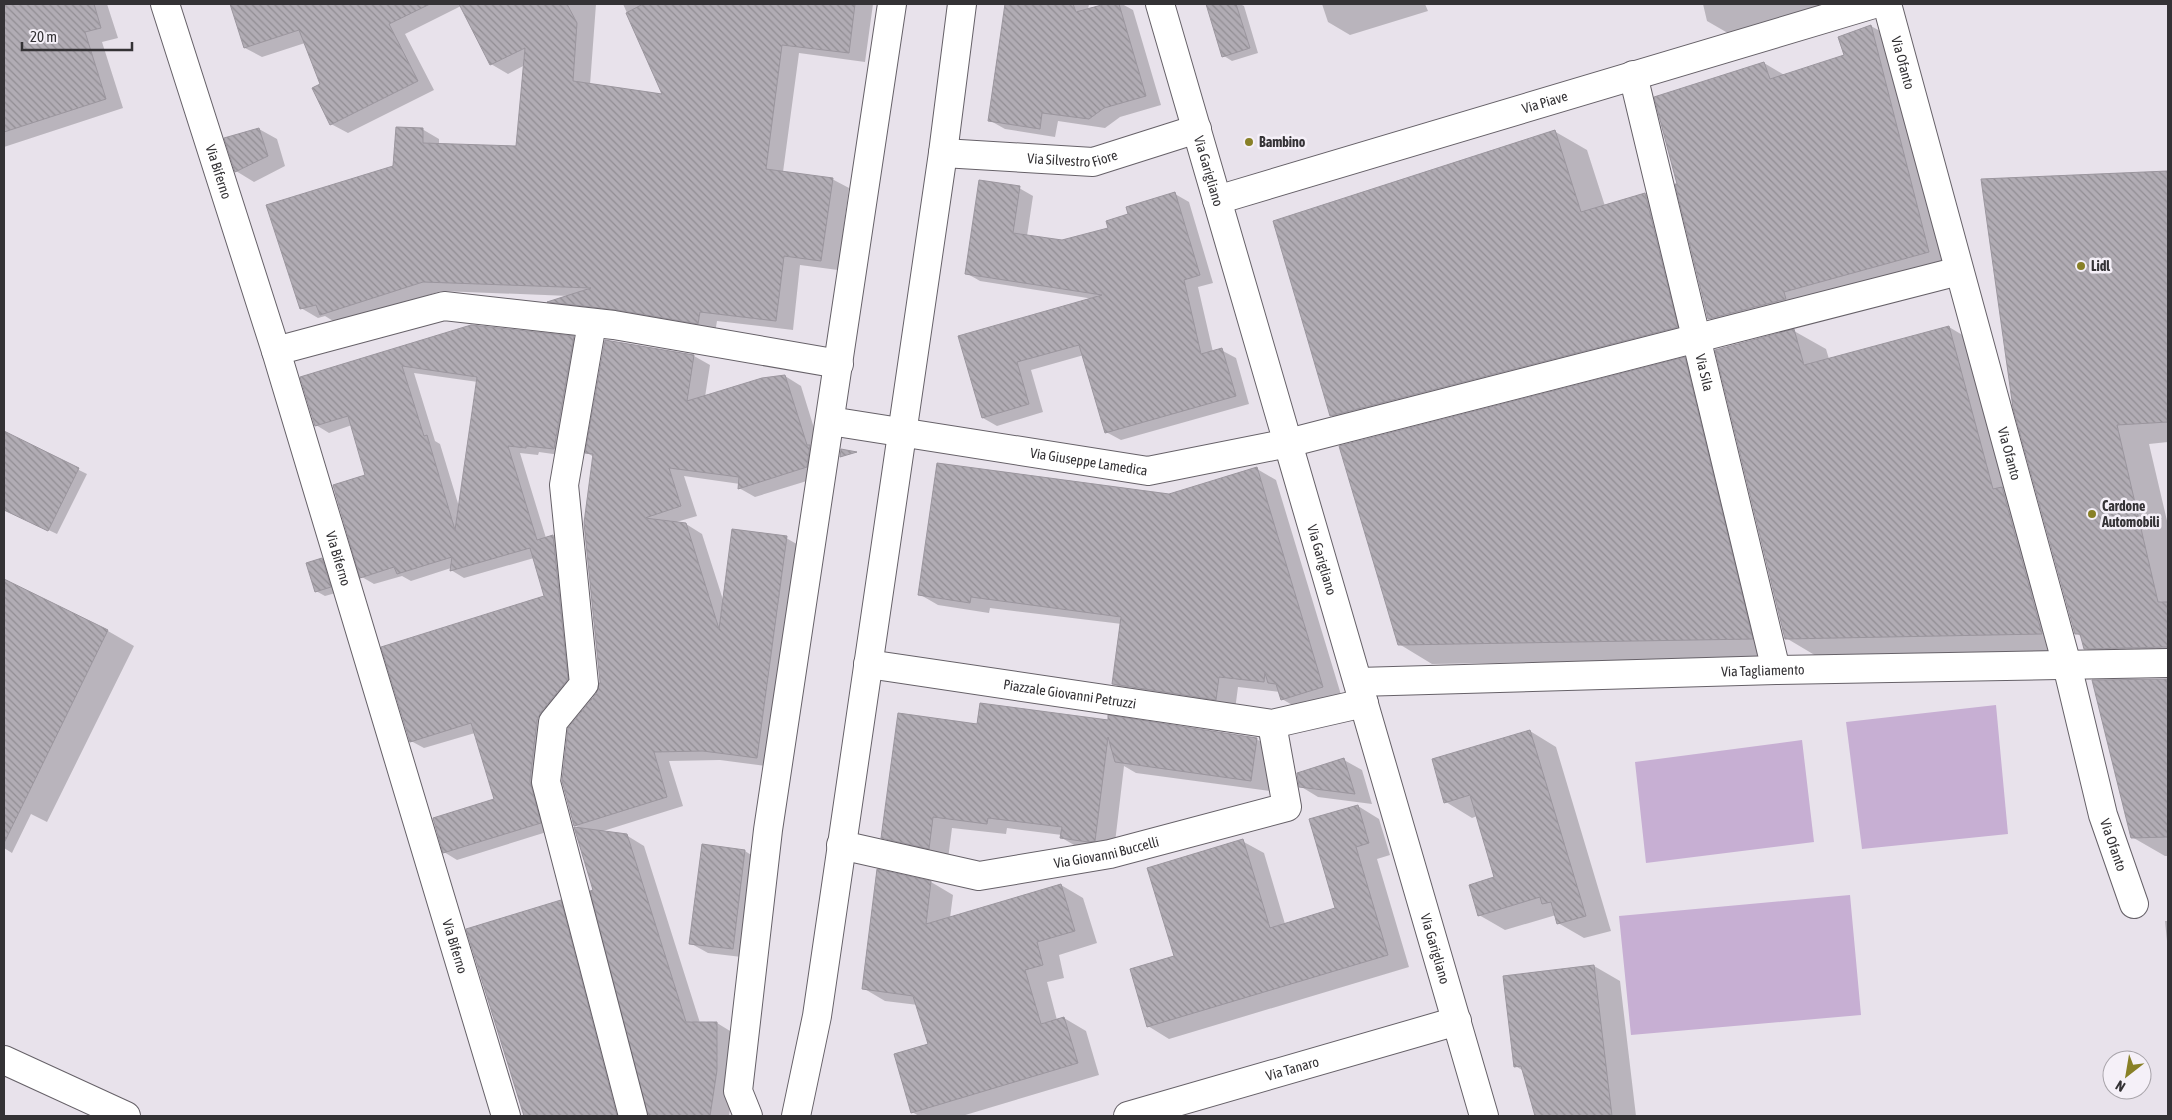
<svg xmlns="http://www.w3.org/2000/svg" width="2172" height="1120" font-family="'Asap Condensed',sans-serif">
  <defs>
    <pattern id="building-back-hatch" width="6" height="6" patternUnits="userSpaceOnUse" patternTransform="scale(1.25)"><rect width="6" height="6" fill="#b1acb4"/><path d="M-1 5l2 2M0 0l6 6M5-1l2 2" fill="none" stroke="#918d93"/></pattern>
  </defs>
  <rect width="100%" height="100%" fill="#e8e2eb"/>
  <path fill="#c7afd3" d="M1996,705L2008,834L1862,849L1846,722Z
    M1802,740L1814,842L1646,863L1635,762Z
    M1850,895L1861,1015L1631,1035L1619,916Z"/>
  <path fill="#0003" fill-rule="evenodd" d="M4,4H107L118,38L102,42L123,108L4,147Z
    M231,4H596L590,85L664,96L623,4H873L865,62L799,53L783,172L832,179L849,188L838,270L800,265L793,330L717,321L715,333L565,311L550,302L569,296L441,291L338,324L325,316L318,318L301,308L394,167L422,129L439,139V145L517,148L525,65L508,74L491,64L461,6L405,34L434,90L348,133L331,124L322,85L305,43L262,57L245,48Z
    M1006,4H1089L1088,10L1109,4H1122L1133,10L1161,105L1120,117L1105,128L1058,121L1055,137L1005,129L989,120Z
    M1226,4H1240L1244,6L1258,53L1232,61L1224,56L1209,9Z
    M1322,4H1425L1428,11L1350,35L1328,22Z
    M1703,4H1832L1733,36L1707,21Z
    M1871,26L1905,45L1962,271L1742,338L1709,318L1764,63L1786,76L1846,56L1840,38Z
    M259,129L277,139L285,166L254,182L236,171L226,139Z
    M1554,131L1587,150L1605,206L1645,194L1678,213L1709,345L1363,434L1331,415Z
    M2168,172V442L2149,444L2168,525V667H2119L2085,648L2082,637L2076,633L1982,180Z
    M1019,188L1033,196L1027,236L1062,241L1110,229L1130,215L1175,194L1189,202L1213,283L1198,287L1213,352L1221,350L1236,358L1249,404L1121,440L1106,432L1084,355L1031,370L1043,412L997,426L983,418L959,337L1094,299L980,281L966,273Z
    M1949,327L1981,346L2074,652L1818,657L1786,638L1794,331L1826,349L1829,359Z
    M573,337L586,345L567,456L539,452L538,455L520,453L546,538L553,536L566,544L580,687L554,719L553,830L457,860L444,852L495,800L475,733L424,748L411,741L546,597L534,558L464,578L451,570V568L411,581L402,576L374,584L362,577L367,476L352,425L329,433L316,425L302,378ZM414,373L478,382L460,510L440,444L435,441Z
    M694,356L710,365L705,397L785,376L801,386L822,454L823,476L755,497L739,488L740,484L684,476L697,516L673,523L686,524L702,534L724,603L786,538L802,547L773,767L720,760L669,761L683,806L600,832L626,835L644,846L700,1023H717L735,1034L734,1080L729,1116H649L581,829L575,825L601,683L594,457L587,453Z
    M1685,359L1718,378L1785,658L1432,664L1399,644Z
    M4,433L87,474L57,534L4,509Z
    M1257,469L1276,480L1342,698L1301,710L1282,699L1280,692L1238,687L1235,710L1133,695L1114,684L1122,624L990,608L989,613L938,605L919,594L1169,495Z
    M322,559L330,564L339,592L325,596L316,591Z
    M4,580L108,631L134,646L47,822L31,814L12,853L4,848Z
    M2168,680V856H2165L2132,837L2093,681Z
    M978,725L1256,739L1276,750L1270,791L1136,773L1124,766L1114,851L1081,849L1062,838V835L1007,828L1006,834L952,828L948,859L902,849L883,837Z
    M1530,731L1556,747L1611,931L1584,938L1558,923L1556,915L1505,930L1479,915L1496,878L1477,816L1472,818L1446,802Z
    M1344,760L1362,770L1372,804L1318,797L1300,786Z
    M1358,806L1379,819L1390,855L1377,859L1409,967L1169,1039L1148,1026L1176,957L1242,841L1264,853L1285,924L1337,909Z
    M745,851L762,862L750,958L708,953L690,943Z
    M931,882L953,895L950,918L1061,885L1083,898L1097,943L1059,955L1064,978L1047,982L1057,1020L1064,1018L1086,1031L1099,1075L962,1116H919L912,1112L930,1045L918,1005L885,1001L863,988Z
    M560,901L578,912L631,1116H524L468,930Z
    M2165,921H2168V951Z
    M1594,966L1620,981L1636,1116H1537L1524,1071L1515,1066L1505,977Z"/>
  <path fill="url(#building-back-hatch)" stroke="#9b969e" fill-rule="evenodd" d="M4,4H94L101,28L85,32L106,99L4,132Z
    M230,4H430L389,24L418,81L330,125L312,88L320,84L299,30L244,48Z
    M459,4H567L577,23L573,81L662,94L626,13L643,4H855L849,53L782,45L766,169L833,178L821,261L784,256L776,321L700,312L698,324L617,310L547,302L591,288L423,282L320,315L316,305L300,309L266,205L393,166L396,127L423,128V143L516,146L525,48L490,65Z
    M1005,4H1073L1076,12L1105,4H1119L1146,96L1104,108L1089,119L1042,113L1040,129L988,121Z
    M1206,4H1236L1250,48L1222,57Z
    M1871,25L1929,252L1784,292L1786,299L1708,319L1675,184H1677L1654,97L1764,62L1770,79L1844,55L1838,37Z
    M259,128L268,156L235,172L224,138Z
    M1555,130L1581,212L1645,193L1678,327L1330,416L1273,221Z
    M2168,171V422L2117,425L2158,602H2168V647L2084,649L2080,634H2075L2013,408L1981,179Z
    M979,180L1020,186L1013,233L1062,240L1108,228L1106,221L1128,214L1126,207L1175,192L1200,275L1184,280L1201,354L1222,348L1236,396L1105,433L1079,345L1017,362L1029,404L982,418L958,336L1102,295L965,274Z
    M471,325L574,336L554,449L526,446V448L508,446L537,540L553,535L568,679L541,712L537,720L530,781L541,823L443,853L433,818L494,799L471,723L410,742L381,647L544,596L530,548L450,571L452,557L397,574L394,567L360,578L333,485L365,475L348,416L315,426L300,377ZM402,366L477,377L455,530L427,435L424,436Z
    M1949,326L1993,489L2002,487L2042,634L1785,639L1715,350L1794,329L1804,365Z
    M605,340L694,355L687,401L762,378L785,375L807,445H810L807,467L738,489L739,477L669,468L681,506L645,518L686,523L719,629L732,529L787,536L757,758L703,751L654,752L667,797L574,826L562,781L568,728L596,694L600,682L584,523L593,454L585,453Z
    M1685,357L1753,639L1398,645L1339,446Z
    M4,431L79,468L48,531L4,510Z
    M841,449L857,452L840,457Z
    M937,463L1169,494L1257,467L1323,687L1281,700L1276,684L1268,683L1265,673L1264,682L1219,677L1216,700L1112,684L1121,617L971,597L970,603L918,595Z
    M322,558L331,587L315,592L306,563Z
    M4,579L108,630L4,843Z
    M2168,679V837L2131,838L2092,680Z
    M980,703L1108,720V715L1257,738L1251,781L1115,762L1108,737L1095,841L1088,842L1060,838L1062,827L988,818L987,824L933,817L929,849L881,838L898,713L977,724Z
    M1530,730L1586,916L1557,924L1551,902L1542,904L1540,897L1478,916L1469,885L1494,877L1470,795L1444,803L1432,759Z
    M1344,758L1355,794L1299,787L1297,773Z
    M1358,805L1369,843L1356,847L1388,955L1147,1027L1130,969L1174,956L1147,868L1243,839L1270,928L1335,908L1309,819Z
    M574,827L627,834L686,1022H717V1070L710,1116H648L590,891L593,890Z
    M702,844L745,850L733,949L689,944Z
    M877,869L931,881L926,924L1061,884L1075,931L1037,942L1043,965L1025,970L1041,1024L1064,1017L1078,1063L911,1113L894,1054L928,1044L913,996L862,989Z
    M561,900L617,1116H524L466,929Z
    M1594,965L1612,1116H1535L1521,1066L1514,1067L1503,976Z"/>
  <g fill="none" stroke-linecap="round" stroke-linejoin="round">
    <defs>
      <g id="minor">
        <path id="s1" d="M165,4L276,351L506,1116"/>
        <path id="s2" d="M1160,4L1484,1116"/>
        <path id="s3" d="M1887,4L2067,665L2103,815L2134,904"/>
        <path id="s4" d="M1633,75L1776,670"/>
        <path id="s5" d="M943,153L1093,162L1197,129"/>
        <path id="s6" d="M1217,200L1874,4"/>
        <path d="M592,323L564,485L584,684L553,722L546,782L633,1116"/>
        <path d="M276,351L444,306L614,325L839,364"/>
        <path id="s7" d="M830,421L1148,471L1288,443L1959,271"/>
        <path id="s8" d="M868,664L1272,724L1364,703"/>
        <path id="s9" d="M1358,682L1776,670L2168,663"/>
        <path id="s10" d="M841,845L979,876L1110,854L1287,807L1272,724"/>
        <path d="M4,1060L126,1116"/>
        <path d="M748,1116L738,1091L768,830L892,4"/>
        <path d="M796,1116L817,1016L943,153L962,4"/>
        <path id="s11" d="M1128,1116L1457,1021"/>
      </g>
    </defs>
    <use href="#minor" stroke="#666168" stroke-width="30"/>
    <use href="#minor" stroke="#fff" stroke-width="28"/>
  </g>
  <g fill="#888027" stroke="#f5f0f8" stroke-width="2">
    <circle cx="1249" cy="142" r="5"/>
    <circle cx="2081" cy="266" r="5"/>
    <circle cx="2092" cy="514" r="5"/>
  </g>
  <g text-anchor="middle" stroke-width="5" stroke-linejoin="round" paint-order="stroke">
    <g font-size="14" fill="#343235" stroke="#f5f0f8">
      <text dy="5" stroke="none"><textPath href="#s3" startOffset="61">Via Ofanto</textPath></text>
      <text dy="5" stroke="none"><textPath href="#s6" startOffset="342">Via Piave</textPath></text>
      <text dy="5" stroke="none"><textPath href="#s5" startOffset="130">Via Silvestro Fiore</textPath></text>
      <text dy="5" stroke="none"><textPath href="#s2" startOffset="174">Via Garigliano</textPath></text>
      <text dy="5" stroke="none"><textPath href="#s1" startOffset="176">Via Biferno</textPath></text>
      <text dy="5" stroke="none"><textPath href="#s4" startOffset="306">Via Sila</textPath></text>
      <text dy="5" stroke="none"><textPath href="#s3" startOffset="466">Via Ofanto</textPath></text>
      <text dy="5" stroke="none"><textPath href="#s7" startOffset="262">Via Giuseppe Lamedica</textPath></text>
      <text dy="5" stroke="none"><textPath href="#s1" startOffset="581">Via Biferno</textPath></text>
      <text dy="5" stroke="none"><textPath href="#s2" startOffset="579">Via Garigliano</textPath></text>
      <text dy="5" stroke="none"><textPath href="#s9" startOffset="405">Via Tagliamento</textPath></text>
      <text dy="5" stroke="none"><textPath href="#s8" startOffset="204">Piazzale Giovanni Petruzzi</textPath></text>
      <text dy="5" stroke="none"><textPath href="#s3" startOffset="871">Via Ofanto</textPath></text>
      <text dy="5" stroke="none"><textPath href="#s10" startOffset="271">Via Giovanni Buccelli</textPath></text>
      <text dy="5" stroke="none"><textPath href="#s1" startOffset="986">Via Biferno</textPath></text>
      <text dy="5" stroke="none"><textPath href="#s2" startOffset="984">Via Garigliano</textPath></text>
      <text dy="5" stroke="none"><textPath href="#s11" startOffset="171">Via Tanaro</textPath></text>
    </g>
    <g font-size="14" font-weight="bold" fill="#343235" stroke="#f5f0f8" text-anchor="start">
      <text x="1259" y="147">Bambino</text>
      <text x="2091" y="271">Lidl</text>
      <text x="2102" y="511">Cardone<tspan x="2102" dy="16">Automobili</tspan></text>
    </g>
  </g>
  <rect width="2172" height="1120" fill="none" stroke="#343235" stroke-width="10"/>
  <g transform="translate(2127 1075) rotate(211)"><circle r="24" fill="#f5f0f8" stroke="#a8a4aa"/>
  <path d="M0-4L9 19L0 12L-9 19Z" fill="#888027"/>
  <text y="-8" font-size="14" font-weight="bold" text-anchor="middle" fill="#343235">N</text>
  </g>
  <path d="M22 42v8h110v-8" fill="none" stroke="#343235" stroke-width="2.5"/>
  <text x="30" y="42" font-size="15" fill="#343235" stroke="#f5f0f8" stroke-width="4" paint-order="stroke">20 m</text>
</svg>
